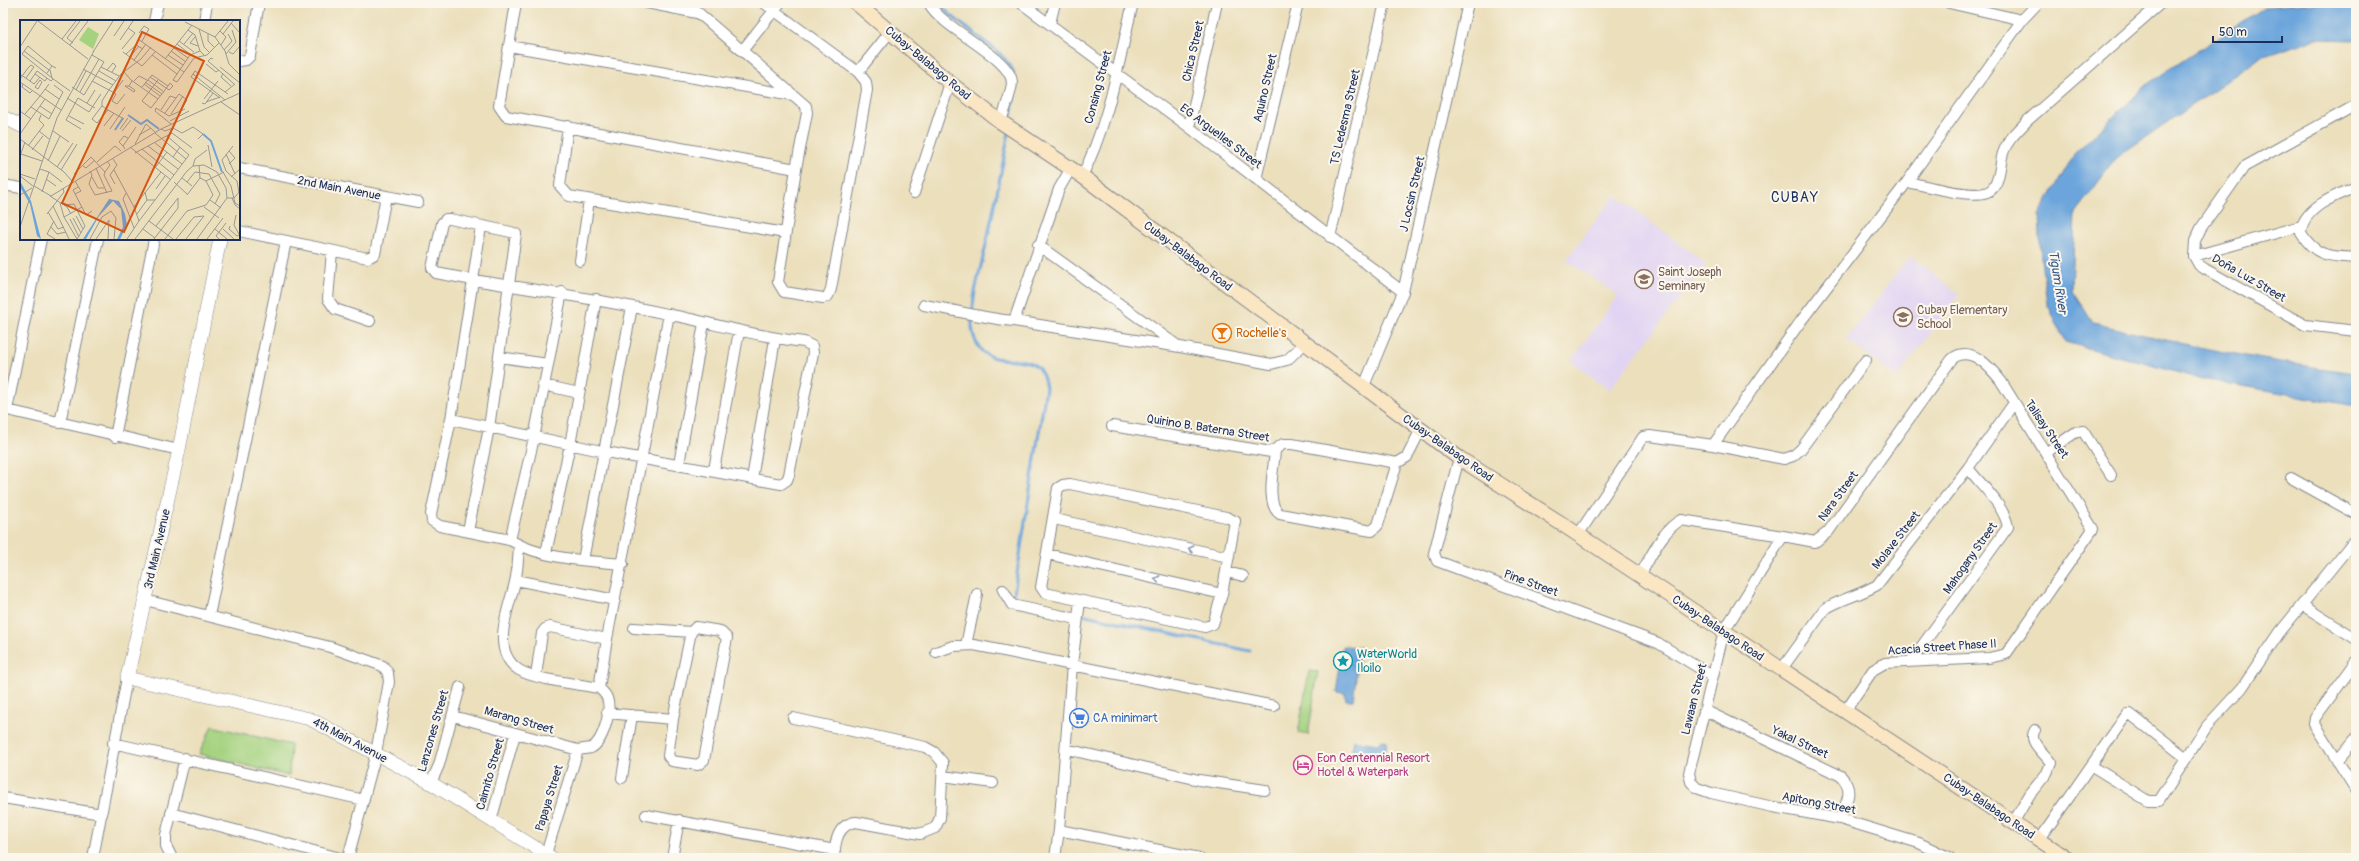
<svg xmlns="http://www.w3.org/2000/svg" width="2359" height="861" font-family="Pangolin,sans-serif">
  <rect width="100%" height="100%" fill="#fbf7ec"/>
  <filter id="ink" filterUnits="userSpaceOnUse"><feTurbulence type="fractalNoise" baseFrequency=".025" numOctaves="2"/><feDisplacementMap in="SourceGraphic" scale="8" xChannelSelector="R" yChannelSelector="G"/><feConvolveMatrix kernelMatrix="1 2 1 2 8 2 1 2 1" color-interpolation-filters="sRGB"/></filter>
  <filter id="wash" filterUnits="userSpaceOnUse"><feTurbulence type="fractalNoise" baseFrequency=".012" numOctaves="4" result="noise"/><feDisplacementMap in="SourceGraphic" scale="16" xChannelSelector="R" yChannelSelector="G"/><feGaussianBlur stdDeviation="0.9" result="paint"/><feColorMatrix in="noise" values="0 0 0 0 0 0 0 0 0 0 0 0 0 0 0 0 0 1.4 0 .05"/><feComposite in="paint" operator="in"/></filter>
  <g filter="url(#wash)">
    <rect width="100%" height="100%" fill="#ebdfbc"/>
    <path fill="#e1d4f3" d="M1615,195L1706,264L1609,390L1571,361L1618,295L1566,260Z
      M1910,256L1959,294L1897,378L1846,339Z"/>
    <path fill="#a4d27f" stroke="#60806e" d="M1309,671L1318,672L1308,735L1298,733Z
      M212,726L291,745L289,776L199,754Z"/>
    <path fill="#6ca5db" stroke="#446a9c" d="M2313,3H2356V40L2316,39L2261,57L2117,157L2075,213L2072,290L2093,323C2179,344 2267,362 2356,373V406L2202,379L2065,342L2047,303L2041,260L2039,215L2075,153L2149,83L2264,7Z
      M1343,646L1360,647L1353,700H1346L1345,693L1336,692Z
      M1354,740L1378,744L1382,740L1387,741L1384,762L1361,758L1357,761H1353L1351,756Z"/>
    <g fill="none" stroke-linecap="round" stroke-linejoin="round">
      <path stroke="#6ca5db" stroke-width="3" d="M940,3C955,26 1009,51 1014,74
        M1010,123L1016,83
        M1009,132C1002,168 995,204 987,240C983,261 975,284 973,306C971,319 971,336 979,347C996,374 1040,341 1046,388L1013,599L1250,651"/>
    </g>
  </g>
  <g filter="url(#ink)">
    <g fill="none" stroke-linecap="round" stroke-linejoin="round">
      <defs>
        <path id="minor" d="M516,3L499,106L506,116L796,169
          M647,3L697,13
          M687,3L806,106L807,113L796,169L778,282L784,292L823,298L828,296L831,289L867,90L866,82L858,72L764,3
          M929,3C941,29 1012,57 1012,83C1011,95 1004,110 1001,122
          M1021,3L1189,127L1403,292
          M2022,20L2038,3
          M154,21L158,3
          M204,21L207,3
          M1050,23L1055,3
          M509,46L793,95
          M742,51L780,3
          M239,61L246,60L250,56L259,3
          M858,72L890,32
          M2356,105L2244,167L2201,228L2195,241L2194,256L2199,265L2205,269L2305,325L2356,331
          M568,126L560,186L569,196L785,233
          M1189,127L1217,3
          M239,168L386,196L375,254L368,258L239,231
          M1071,168L1059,189L1014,321L1180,347L1271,364L1287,360L1304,344
          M1082,176C1109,123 1119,60 1133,3
          M1256,179L1298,3
          M1907,182C1925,185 1982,203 1993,188C2000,180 2000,163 2003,153C2007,140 2018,131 2027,121L2161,3
          M3,185L21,188
          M2356,187C2336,195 2302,208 2301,233C2316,257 2329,256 2356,258
          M914,193L950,83
          M386,196L418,202
          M1330,237L1385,3
          M1038,245L1178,346
          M332,251L328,299L335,309L370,321
          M2194,256L2301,226
          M580,261L589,200
          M924,305C955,310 983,318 1014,321
          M499,357L548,364
          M543,385L579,393
          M1364,386L1403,292L1468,3
          M3,409L179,450
          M7,410L41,239
          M451,419L606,452L781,484L787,480L789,475L813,353L812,346L804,342C757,337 713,323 667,314C603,300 538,290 473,280L451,419L431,514L432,521L440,526L510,540C542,559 586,561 623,564
          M60,423L98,239
          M1112,426L1271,452L1283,444H1292L1397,463L1407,457L1420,431
          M115,437L154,239
          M1713,445L1801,321L1907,182L2022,20L1949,3
          M1275,451C1274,467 1265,505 1280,514L1366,530L1372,531L1378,525L1397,463
          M2047,452L2076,432L2083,431L2111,475
          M1459,458L1434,553L1437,561L1658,643L1712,676
          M679,464L704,323
          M714,470L739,331
          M2291,478L2356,514
          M752,479L775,339
          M1070,484L1226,517L1235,521L1222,594L1213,624L1205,627L1045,593L1041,587L1058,488L1063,485Z
          M1054,519L1229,557
          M468,531L489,428L516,234L511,232L450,219H446L442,223L432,268L436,273L473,280L481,226
          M1578,535L1643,437L1650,436L1713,445L1784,459L1793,456L1801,449L1866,360
          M510,540L534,438L562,292
          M519,546C518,558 518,570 515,582C509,609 489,650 519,670C535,680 579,684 599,688
          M546,553L570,445L596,299
          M1047,554L1222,594
          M583,560L632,307
          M1227,572L1243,576
          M1640,575C1651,557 1662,530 1681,520L1783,536
          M516,580L615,600
          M1003,590L1012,605L1077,619
          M145,600L330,647L383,666L388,673L389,682L376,753L348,858
          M2302,605L2356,639
          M209,616L286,241
          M634,628L691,632
          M966,645L977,594
          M936,652L953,646L974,645L1274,706
          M1911,661L2008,527C2004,505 1982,486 1968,468
          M2356,662L2315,718L2314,724L2356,790
          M1781,670L1825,609C1841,599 1860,595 1877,585L1968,468L2014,403
          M536,676L542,633L545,629L550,627L607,639
          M1704,710L1841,776C1855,792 1846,801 1840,819
          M1845,711L1873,670L1885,663L1989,658L2006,654L2093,529L2001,381C1990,367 1970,344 1952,359L1828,532L1815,542L1783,536L1724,631L1689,773L1691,782L1697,788L1711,793L1773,807L1840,819L1919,843L1950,858
          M607,713L673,719L668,756L672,761L698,765L704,760L727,638L720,631L696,627L691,632L673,719
          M453,716L578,750L591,748C603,742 612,711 607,698C606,694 602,691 599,688L607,639L669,314
          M793,718L925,747L934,752L943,763L940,818L935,828L920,834L856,822C838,824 835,841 834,858
          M113,743L364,800
          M1066,749L1199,780L1265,790
          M2337,761L2356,738
          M2092,766L2148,801H2159L2207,726L2242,688L2280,632L2356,538
          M943,776L993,783
          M622,778L632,715
          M431,783L439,765L460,687
          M3,798L102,814
          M171,813L340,858
          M646,815L835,850
          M491,821L515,734
          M2013,823L2030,794L2047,773L2051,763C2044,752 2027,742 2035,730
          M1059,830L1072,665L1080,601
          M2040,839L2127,714H2130L2185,757
          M546,854L578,750
          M93,858L127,678
          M172,858L166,846V835L185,758
          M672,858L679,820
          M1055,858L1059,830L1199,858"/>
        <path id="tertiary" d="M3,117L21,126
          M220,239L179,450L127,678L310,719L431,783L552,858"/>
        <path id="secondary" d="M856,3L950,83L1001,122L1082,176L1459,458L1562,524L2067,858"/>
      </defs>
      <use href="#minor" stroke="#83878d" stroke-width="12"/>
      <use href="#tertiary" stroke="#83878d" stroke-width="14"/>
      <use href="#secondary" stroke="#83878d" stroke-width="16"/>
      <use href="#minor" stroke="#fff" stroke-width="10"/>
      <use href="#tertiary" stroke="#fff" stroke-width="13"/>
      <use href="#secondary" stroke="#fbe6c4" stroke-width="14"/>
    </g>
    <defs><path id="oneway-chevron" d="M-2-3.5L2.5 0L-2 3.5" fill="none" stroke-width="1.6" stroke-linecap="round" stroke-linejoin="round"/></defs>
    <g stroke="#8d97ae">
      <use href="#oneway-chevron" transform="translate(1191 549) rotate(-168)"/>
      <use href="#oneway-chevron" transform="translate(1157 579) rotate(-167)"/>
    </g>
  </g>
  <defs>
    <symbol id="university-ring" viewBox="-11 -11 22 22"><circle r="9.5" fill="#fbf7ec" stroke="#8d6e63" stroke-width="1.5"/><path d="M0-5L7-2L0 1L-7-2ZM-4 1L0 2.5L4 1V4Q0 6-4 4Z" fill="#8d6e63"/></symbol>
    <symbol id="school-ring" viewBox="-11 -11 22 22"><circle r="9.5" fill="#fbf7ec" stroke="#8d6e63" stroke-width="1.5"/><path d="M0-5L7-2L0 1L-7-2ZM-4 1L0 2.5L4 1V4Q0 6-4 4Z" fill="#8d6e63"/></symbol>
    <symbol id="bar-ring" viewBox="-11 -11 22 22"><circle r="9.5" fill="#fbf7ec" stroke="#e8710a" stroke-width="1.5"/><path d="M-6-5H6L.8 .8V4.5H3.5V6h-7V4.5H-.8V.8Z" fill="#e8710a"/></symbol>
    <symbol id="sight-ring" viewBox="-11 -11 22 22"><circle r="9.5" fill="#fbf7ec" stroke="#0f9aa8" stroke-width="1.5"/><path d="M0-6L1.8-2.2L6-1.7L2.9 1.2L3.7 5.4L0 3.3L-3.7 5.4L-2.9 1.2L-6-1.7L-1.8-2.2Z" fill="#0f9aa8"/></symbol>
    <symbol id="supermarket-ring" viewBox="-11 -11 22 22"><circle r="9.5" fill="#fbf7ec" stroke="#3f7fe0" stroke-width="1.5"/><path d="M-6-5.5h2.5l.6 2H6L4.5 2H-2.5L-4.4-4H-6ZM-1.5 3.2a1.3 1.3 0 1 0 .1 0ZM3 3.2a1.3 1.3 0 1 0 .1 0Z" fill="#3f7fe0"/></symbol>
    <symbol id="hotel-ring" viewBox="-11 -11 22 22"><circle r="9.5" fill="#fbf7ec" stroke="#d1479c" stroke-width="1.5"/><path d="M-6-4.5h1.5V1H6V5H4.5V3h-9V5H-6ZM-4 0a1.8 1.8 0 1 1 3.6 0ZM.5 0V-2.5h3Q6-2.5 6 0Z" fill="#d1479c"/></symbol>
  </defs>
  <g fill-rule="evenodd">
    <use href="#university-ring" x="1633" y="268" width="22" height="22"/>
    <use href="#school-ring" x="1892" y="306" width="22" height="22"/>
    <use href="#bar-ring" x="1211" y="322" width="22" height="22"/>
    <use href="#sight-ring" x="1332" y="650" width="22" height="22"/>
    <use href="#supermarket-ring" x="1068" y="707" width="22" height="22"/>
    <use href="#hotel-ring" x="1292" y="754" width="22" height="22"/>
  </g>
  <g text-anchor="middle" stroke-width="4" stroke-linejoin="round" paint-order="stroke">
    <g font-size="12" fill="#1b2f5e" stroke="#fbf7ec">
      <text transform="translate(1193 51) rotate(-77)" y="4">Chica Street</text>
      <text transform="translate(928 63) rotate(40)" y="4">Cubay-Balabago Road</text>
      <text transform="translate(1098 87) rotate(-75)" y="4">Consing Street</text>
      <text transform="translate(1265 88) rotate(-77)" y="4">Aquino Street</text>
      <text transform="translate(1345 117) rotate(-77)" y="4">TS Ledesma Street</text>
      <text transform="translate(1221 136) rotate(37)" y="4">EG Arguelles Street</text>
      <text transform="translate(339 188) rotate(11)" y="4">2nd Main Avenue</text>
      <text transform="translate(1412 194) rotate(-77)" y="4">J Locsin Street</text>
      <text transform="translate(1188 256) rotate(37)" y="4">Cubay-Balabago Road</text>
      <text transform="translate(2249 278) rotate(30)" y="4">Doña Luz Street</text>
      <text transform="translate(1208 428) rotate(9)" y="4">Quirino B. Baterna Street</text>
      <text transform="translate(2047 429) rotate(56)" y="4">Talisay Street</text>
      <text transform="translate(1448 448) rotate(35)" y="4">Cubay-Balabago Road</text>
      <text transform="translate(1838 496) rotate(-54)" y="4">Nara Street</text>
      <text transform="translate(1896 540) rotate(-52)" y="4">Molave Street</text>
      <text transform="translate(157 549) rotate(-77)" y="4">3rd Main Avenue</text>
      <text transform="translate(1970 558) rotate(-55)" y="4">Mahogany Street</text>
      <text transform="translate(1531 583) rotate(20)" y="4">Pine Street</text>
      <text transform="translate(1718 628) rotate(34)" y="4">Cubay-Balabago Road</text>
      <text transform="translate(1942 647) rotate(-4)" y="4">Acacia Street Phase II</text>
      <text transform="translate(1694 699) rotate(-76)" y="4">Lawaan Street</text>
      <text transform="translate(519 720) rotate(16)" y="4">Marang Street</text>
      <text transform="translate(433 731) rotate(-74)" y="4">Lanzones Street</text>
      <text transform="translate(350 740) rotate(28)" y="4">4th Main Avenue</text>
      <text transform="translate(1800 742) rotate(25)" y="4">Yakal Street</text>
      <text transform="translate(490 774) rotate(-74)" y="4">Caimito Street</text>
      <text transform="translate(549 798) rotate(-73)" y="4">Papaya Street</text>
      <text transform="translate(1819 803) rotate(11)" y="4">Apitong Street</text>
      <text transform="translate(1989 806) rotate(34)" y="4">Cubay-Balabago Road</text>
    </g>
    <g font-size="12" fill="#785e54" stroke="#fbf7ec" text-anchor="start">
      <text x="1658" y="276">Saint Joseph<tspan x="1658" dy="14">Seminary</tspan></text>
      <text x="1917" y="314">Cubay Elementary<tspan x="1917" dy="14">School</tspan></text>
    </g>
    <g font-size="12" fill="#c56008" stroke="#fbf7ec" text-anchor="start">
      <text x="1236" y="337">Rochelle's</text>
    </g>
    <g font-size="12" fill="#0d838f" stroke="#fbf7ec" text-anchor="start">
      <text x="1357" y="658">WaterWorld<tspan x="1357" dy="14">Iloilo</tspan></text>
    </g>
    <g font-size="12" fill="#366cbe" stroke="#fbf7ec" text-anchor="start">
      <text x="1093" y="722">CA minimart</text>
    </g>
    <g font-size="12" fill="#b23c85" stroke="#fbf7ec" text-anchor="start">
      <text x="1317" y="762">Eon Centennial Resort<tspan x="1317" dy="14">Hotel &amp; Waterpark</tspan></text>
    </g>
    <g font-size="13" font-style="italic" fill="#37588a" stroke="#fbf7ec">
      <text transform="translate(2059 282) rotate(81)" y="5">Tigum River</text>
    </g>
    <g font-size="14" letter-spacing="1" fill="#1b2f5e" stroke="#fbf7ec">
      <text x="1795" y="202">CUBAY</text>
    </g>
  </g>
  <g transform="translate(20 20)">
    <rect width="220" height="220" fill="#ebdfbc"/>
    <path d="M68,7L79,14L73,29L59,20Z" fill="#a4d27f"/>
    <path d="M0,161L11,181L21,219L17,216L10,184L0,167ZM89,179L99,181L105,194L107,205L100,219H97L103,207L101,189L93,181L79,196L66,219H63Z" fill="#6ca5db"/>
    <path fill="none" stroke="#6ca5db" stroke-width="2" d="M108,95L121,104L127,100L139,109M95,110L103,98M183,114L191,121L202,152"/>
    <path fill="none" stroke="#989996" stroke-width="1" d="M18,1L68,39M165,2L195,17L205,31L209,44L220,55M211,3L220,13M179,9L184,27L190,33M168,10L175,15L180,31L184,35M200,11L206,17L201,25M119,13L124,6L129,9L122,21M188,14V21L195,28M203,14L213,1M94,16L104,1M175,17L170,23L178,26M195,17L208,1M42,19L56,1M118,19L164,52M100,20L113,1M159,21L174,32M53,23L47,18L60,1M157,24L171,35M164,24L173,13M50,25L68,1M0,27L17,1M154,28L168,38M102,29L115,13L108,8M204,30L212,21L208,14M4,31L29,50M151,31L166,42M180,31L170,35L153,60L157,62L174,38L187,35L199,23M73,32L93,1M103,32L122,46L136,31M209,32L213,34L220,26M106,34L116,25L123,29M206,34L216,22L212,10M132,35L157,54M148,35L163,45M110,37L119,26M145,39L172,5M193,39L191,38L188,41L203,54M114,40L126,24M186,44L196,52L199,50M32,46L8,26L2,34L32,58M81,47L99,56M200,47L220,63M63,49L93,65M30,50L32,58L50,71M87,50L93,43L96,46L92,52M79,51L96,61M104,52L111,60L138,79M27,53L32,46L36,48M0,54L14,64L20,57M15,54L25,61L27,58M173,54L205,80M130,57L149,70L153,66L150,63L148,66M201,57L203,54L214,64M201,57L211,66M6,58L14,47M0,59L8,48L11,45L14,47M20,60L22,62L18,69L15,67ZM128,60L144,72M10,61L17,51L31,61L33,59M72,61L89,70L101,54L121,39L131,27M114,61L119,56L127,60M0,62L41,90M125,62L142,74M3,64L2,67L10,73L12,71M124,64L140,76M109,66L115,70L114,72L105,66H109L112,61M52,67L64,75L84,42L72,35M122,67L132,55L148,66L131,88L122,81L138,60M25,69L39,79M56,70L66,51M60,72L79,39M205,72L215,64M94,73L103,60M20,76L29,64M47,78L69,92L81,74M200,78L171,57L175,51L208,74M184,79L198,61M186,82L200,77M201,82L220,95M67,83L75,70M182,83L185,84L193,73M20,86L32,94M82,86V81L89,70L96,74L92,81L97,84L105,74M82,86L88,90L77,103L72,99ZM11,87L29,99L43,72L34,65M88,90L104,99M141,90L150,76L156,78M0,91L11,99M145,93L159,74L167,80L160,91M5,94L20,76M151,94L163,76M49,96L64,104M150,101L169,91M151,104L135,91L136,88L149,96L165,89M84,106L94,93M61,109L46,100L58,78L75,88M90,109L105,87M100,109L108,98M141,109L145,111L153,108L162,113L173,107L183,114L178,119M19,111L29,119M33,111L49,122M102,111L111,100M135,113L166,139M0,114L25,79M119,115L131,108M0,119L44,152L52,161M135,123L162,144M115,124L126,104L135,112M188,125L192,147M8,126L24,105L19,100L21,95M103,126L99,122L104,116L108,118M128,126L158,149M213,126L202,140L206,151L217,161L219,173M110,127L151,160M105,129L103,126L116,107M122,129L154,155M12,130L23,116M209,131L215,138L209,144M115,133L152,113L172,128M1,134L22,141M206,134L215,154M0,136L5,122M153,137L160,127M93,139L97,145L90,155L95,164M28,141L40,116M77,142L95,126L101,131M179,145L180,158M63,146L66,148L75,140M173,146L175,139L187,130M37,147L53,123M76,148L87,173M135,148L147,132M20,149L29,152L22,172M41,150L57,124M94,150L114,187L141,152M29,152L42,162M85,152L90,145L87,141M203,152L211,166L215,183L220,186M0,154L15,159M54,154L71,137L85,152L84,155L92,171L75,175L69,164L72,155L70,151M0,156L13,166M72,157L78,168H84M211,157L220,149M162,158L172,166M26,159L36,166M55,161L61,171L55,174M186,161L204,152M154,162L167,174M167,162L175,152L189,154L200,174L195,184M14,166L31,176L141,109L220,73M58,167L53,170L66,195L72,191M136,169L145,156M125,172L127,180H135L169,135L147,116M106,173L103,179L114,208M0,175L12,168M30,176L47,187L51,194M207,178H214L220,171M212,178L215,185L220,189M190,180L201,188M40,183L44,197L57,219L65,206L54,184L44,185M33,186L49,219M114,187L119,201L135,180M184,187L199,198M28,192L38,209L44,207M27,194L44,172L43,168M117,194L127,180M216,195L214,205L220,216M56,196L63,209M44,197L62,187M53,198L61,213M50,199L59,217M34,201L27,214L35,219M129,201L153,219M136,206L158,178M210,206L209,209L217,216L220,215M0,207L37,98L74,31M31,207L37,214L46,212M123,209L135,218M195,209L207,219M203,209L214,219M70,219L82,197L91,191L96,198L94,219M76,219L89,200L88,219M107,219L119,201M115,219L167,151L173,146L184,145L197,152L206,168L207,178L177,219M134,219L158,188V178M145,219L167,191L186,185L193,175L186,161L180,158L167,175M156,219L174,197L184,196M166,219L184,196M187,219L203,198M199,219L196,216L206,203"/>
    <path fill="#d45514" fill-opacity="0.15" stroke="#d45514" stroke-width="2" d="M122,12L184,41L104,212L42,183Z"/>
    <rect width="220" height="220" fill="none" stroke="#1b2f5e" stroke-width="2"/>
  </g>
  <rect width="2359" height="861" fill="none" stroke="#fbf7ec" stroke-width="16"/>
  <path d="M2213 36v6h69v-6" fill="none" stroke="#1b2f5e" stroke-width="2"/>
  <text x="2219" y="36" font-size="12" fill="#1b2f5e" stroke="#fbf7ec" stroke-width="3" paint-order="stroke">50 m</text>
</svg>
